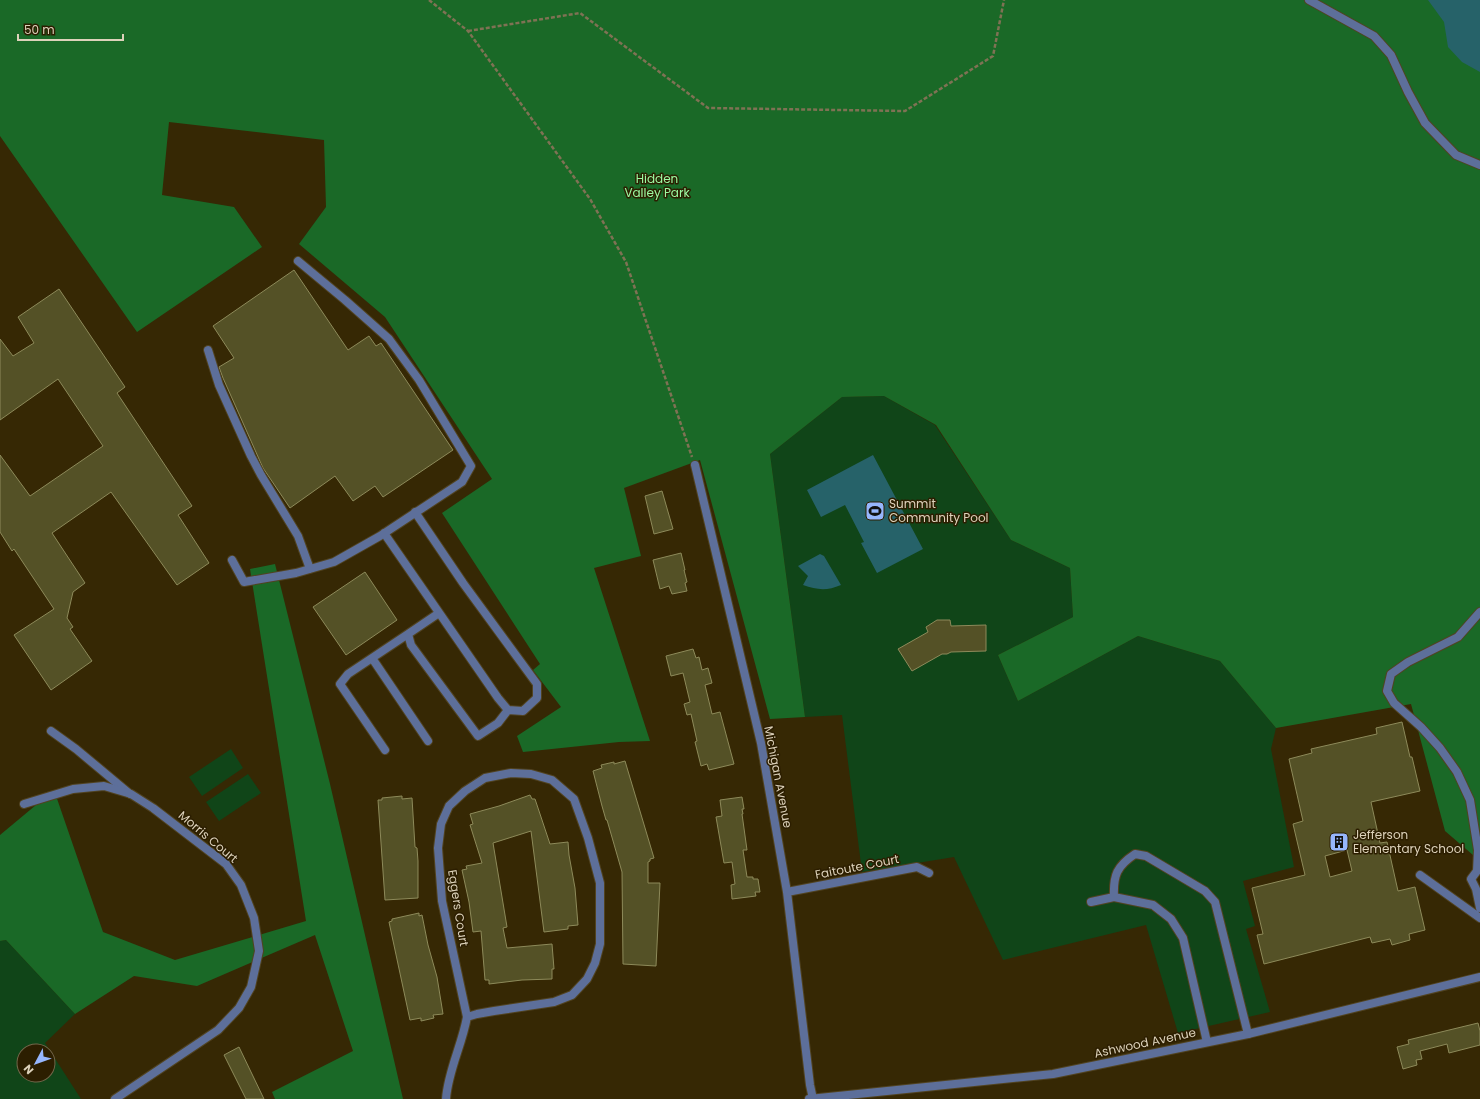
<svg xmlns="http://www.w3.org/2000/svg" width="1480" height="1099" font-family="Poppins,sans-serif">
  <rect width="100%" height="100%" fill="#362804"/>
  <path fill="#104518" fill-rule="evenodd" d="M884,396L935,425L1011,540L1070,568L1073,617L998,655L1018,701L1138,636L1220,661L1276,728L1271,749L1294,867L1243,881L1255,926L1246,929L1270,1012L1178,1033L1146,925L1003,960L954,857L862,872L842,715L805,717L770,454L842,397Z
    M231,749L243,768L202,796L189,777Z
    M248,774L261,793L219,821L206,802Z
    M6,940L75,1014L45,1043L81,1099H0V941ZM24,1051H48V1075H24Z"/>
  <path fill="#1a6927" d="M0,0H1480V861L1445,831L1411,704L1276,728L1220,661L1138,636L1018,701L998,655L1073,617L1070,568L1011,540L936,425L884,396L842,397L770,454L805,717L770,719L700,460L624,488L641,556L594,568L650,741L619,742L523,752L517,736L561,707L533,670L540,664L442,513L492,479L385,317L299,244L326,207L324,140L169,122L162,195L234,207L262,247L137,332L0,136Z
    M275,564L330,784L403,1099H275L272,1092L353,1051L315,935L197,986L134,976L75,1014L6,940L0,941V835L54,790L103,932L175,960L306,921L250,569Z"/>
  <path fill="#266269" d="M1428,0H1480V72L1462,62L1448,47L1444,22Z
    M873,455L923,549L877,573L861,543L864,542L845,505L821,517L807,490Z
    M820,554L824,556L841,585C827,591 817,590 803,585L808,576L798,566Z"/>
  <path fill="#545126" stroke="#8d8a5a" fill-rule="evenodd" d="M294,270L348,350L369,336L376,346L381,343L453,450L383,497L375,486L353,501L335,476L290,508L263,468L223,378L219,367L234,358L213,326Z
    M59,289L125,387L117,393L192,506L178,515L209,563L177,585L111,492L52,533L85,583L73,592L67,618L73,627L70,629L92,661L51,690L14,635L54,609L14,549L12,551L0,532V455L30,496L103,446L58,379L0,420V339L13,356L34,343L18,317Z
    M662,491L673,529L654,534L645,496Z
    M681,553L685,570H684L687,582L685,583L687,591L672,594L669,586L660,589L653,560Z
    M365,572L397,620L346,655L313,607Z
    M937,620H950L951,626L986,625V651L951,652L947,654H942L912,671L898,649L928,632L926,627Z
    M693,649L696,658L699,657L702,670L708,668L712,683L705,685L712,714L720,712L734,764L709,770L707,764L701,766L695,742L697,741L691,714L687,715L684,704L690,702L683,673L671,676L666,656Z
    M1402,722L1410,757H1412L1420,791L1371,802L1380,843L1387,842L1398,891L1415,887L1425,930L1409,934L1410,940L1392,945L1390,939L1372,943L1370,937L1264,964L1257,935L1263,934L1252,888L1305,875L1293,824L1303,821L1289,759L1312,753L1311,749L1377,734L1376,728ZM1347,850L1352,871L1330,877L1325,856Z
    M625,761L654,858L650,859V861L648,862V883H660L656,966L623,964L622,872L607,820H606L602,806L593,771L602,768L601,765L614,762V764Z
    M530,795L532,799H535L550,844L568,842L569,855L575,888L578,925L568,926V929L544,932L531,831L493,843L507,927L503,928L507,948L552,944L554,969H552V979L522,980L489,984V980H485L481,931L473,932L469,902L462,870L467,869L466,866L482,863L470,825L473,824L470,814L499,806Z
    M402,796V799L412,798L415,847L417,848L418,861V898L385,900L378,800H382V798Z
    M742,797L744,809H742L743,814H742L747,850H743L747,877H753V879H758L760,892H755L756,896L732,899L731,885L735,884L732,862L724,863L716,817L722,816L720,800Z
    M419,913V916L422,915L428,945L437,977L443,1014L433,1015L434,1018L421,1021V1018L410,1020L389,922L392,921V919Z
    M1478,1023L1480,1031V1045L1449,1053L1447,1044L1420,1051L1422,1059L1416,1060L1417,1065L1403,1069L1397,1047L1409,1044L1408,1040Z
    M239,1047L264,1099H246L224,1055Z"/>
  <g fill="none" stroke-linecap="round" stroke-linejoin="round">
    <defs>
      <path id="service" d="M208,350L219,385L251,456L261,475L298,536L310,569
        M384,533L498,698L508,710L523,711L537,698V684L463,583L415,512
        M232,560L244,582L296,573L334,562L380,536L462,482L471,466L419,380L389,339L345,300L298,261
        M1480,612L1458,637L1408,662L1391,674L1387,691L1394,703L1421,727L1440,748L1457,772L1470,800L1478,850L1477,871L1471,879L1476,889L1480,908
        M439,613L408,634L411,645L478,736L498,723L508,710
        M372,658L428,741
        M51,731L76,749L130,794
        M385,750L340,684L348,674L408,634
        M1420,875L1480,918
        M1114,897C1113,875 1117,866 1135,854L1146,856L1205,891L1215,902L1248,1034
        M1091,902L1114,897L1153,905L1171,919L1183,938L1207,1042"/>
      <path id="minor" d="M1309,0L1374,36L1391,55L1408,92L1425,123L1456,155L1480,165
        M695,465L761,743L787,892L810,1085L813,1099
        M24,804L73,789L104,786L131,794L153,808L226,864L241,885L254,918L259,951L251,987L239,1008L218,1030L115,1099
        M787,892L917,867L929,873
        M446,1099C448,1071 462,1045 467,1017L442,901L438,848L441,824L449,806L465,791L485,778L511,773L531,774L552,780L574,799L588,838L600,883V944L595,963L587,979L572,995L554,1002L494,1011L477,1014L467,1017"/>
      <path id="tertiary" d="M809,1099L1053,1074L1248,1034L1480,977"/>
    </defs>
    <use href="#service" stroke="#514321" stroke-width="10"/>
    <use href="#minor" stroke="#514321" stroke-width="10"/>
    <use href="#tertiary" stroke="#514321" stroke-width="10"/>
    <path stroke="#7f7254" stroke-width="2.5" stroke-dasharray="4 2" stroke-linecap="butt" d="M429,0L468,31L590,199L626,262L692,457
      M468,31L580,13L708,108L905,111L993,56L1004,0"/>
    <use href="#service" stroke="#5d6f9a" stroke-width="8"/>
    <use href="#minor" stroke="#5d6f9a" stroke-width="8"/>
    <use href="#tertiary" stroke="#5d6f9a" stroke-width="8"/>
  </g>
  <defs>
    <symbol id="stadium-square" viewBox="-11 -11 22 22"><rect x="-9" y="-9" width="18" height="18" rx="4" fill="#96b6fd" stroke="#2c1e00"/><path d="M0-5a6.5 5 0 1 0 0 10a6.5 5 0 1 0 0-10ZM-3.5-1.8h7v3.6h-7Z" fill="#111"/></symbol>
    <symbol id="building-square" viewBox="-11 -11 22 22"><rect x="-9" y="-9" width="18" height="18" rx="4" fill="#96b6fd" stroke="#2c1e00"/><path d="M-4-6H4V6H1V3H-1V6H-4ZM-2.5-4.3h1.7v1.8h-1.7ZM.8-4.3h1.7v1.8H.8ZM-2.5-1h1.7V.8h-1.7ZM.8-1h1.7V.8H.8Z" fill="#111"/></symbol>
  </defs>
  <g fill-rule="evenodd">
    <use href="#stadium-square" x="864" y="500" width="22" height="22"/>
    <use href="#building-square" x="1328" y="831" width="22" height="22"/>
  </g>
  <g text-anchor="middle" stroke-width="3" stroke-linejoin="round" paint-order="stroke">
    <g font-size="12" fill="#9cfaa2" stroke="#2c1e00">
      <text x="657" y="183">Hidden<tspan x="657" dy="14">Valley Park</tspan></text>
    </g>
    <g font-size="12" fill="#ddd2ba" stroke="#2c1e00" text-anchor="start">
      <text x="889" y="508">Summit<tspan x="889" dy="14">Community Pool</tspan></text>
      <text x="1353" y="839">Jefferson<tspan x="1353" dy="14">Elementary School</tspan></text>
    </g>
    <g font-size="12" fill="#ddd2ba" stroke="#2c1e00">
      <text transform="translate(778 777) rotate(79)" y="4">Michigan Avenue</text>
      <text transform="translate(208 837) rotate(40)" y="4">Morris Court</text>
      <text transform="translate(857 867) rotate(-11)" y="4">Faitoute Court</text>
      <text transform="translate(458 908) rotate(81)" y="4">Eggers Court</text>
      <text transform="translate(1145 1043) rotate(-12)" y="4">Ashwood Avenue</text>
    </g>
  </g>
  <g transform="translate(36 1063) rotate(229)"><circle r="19" fill="#2c1e00" stroke="#73664a"/>
  <path d="M0-3L7 15L0 10L-7 15Z" fill="#96b6fd"/>
  <text y="-6" font-size="11" font-weight="bold" text-anchor="middle" fill="#ddd2ba">N</text>
  </g>
  <path d="M18 34v6h105v-6" fill="none" stroke="#ddd2ba" stroke-width="2"/>
  <text x="24" y="34" font-size="12" fill="#ddd2ba" stroke="#2c1e00" stroke-width="3" paint-order="stroke">50 m</text>
</svg>
